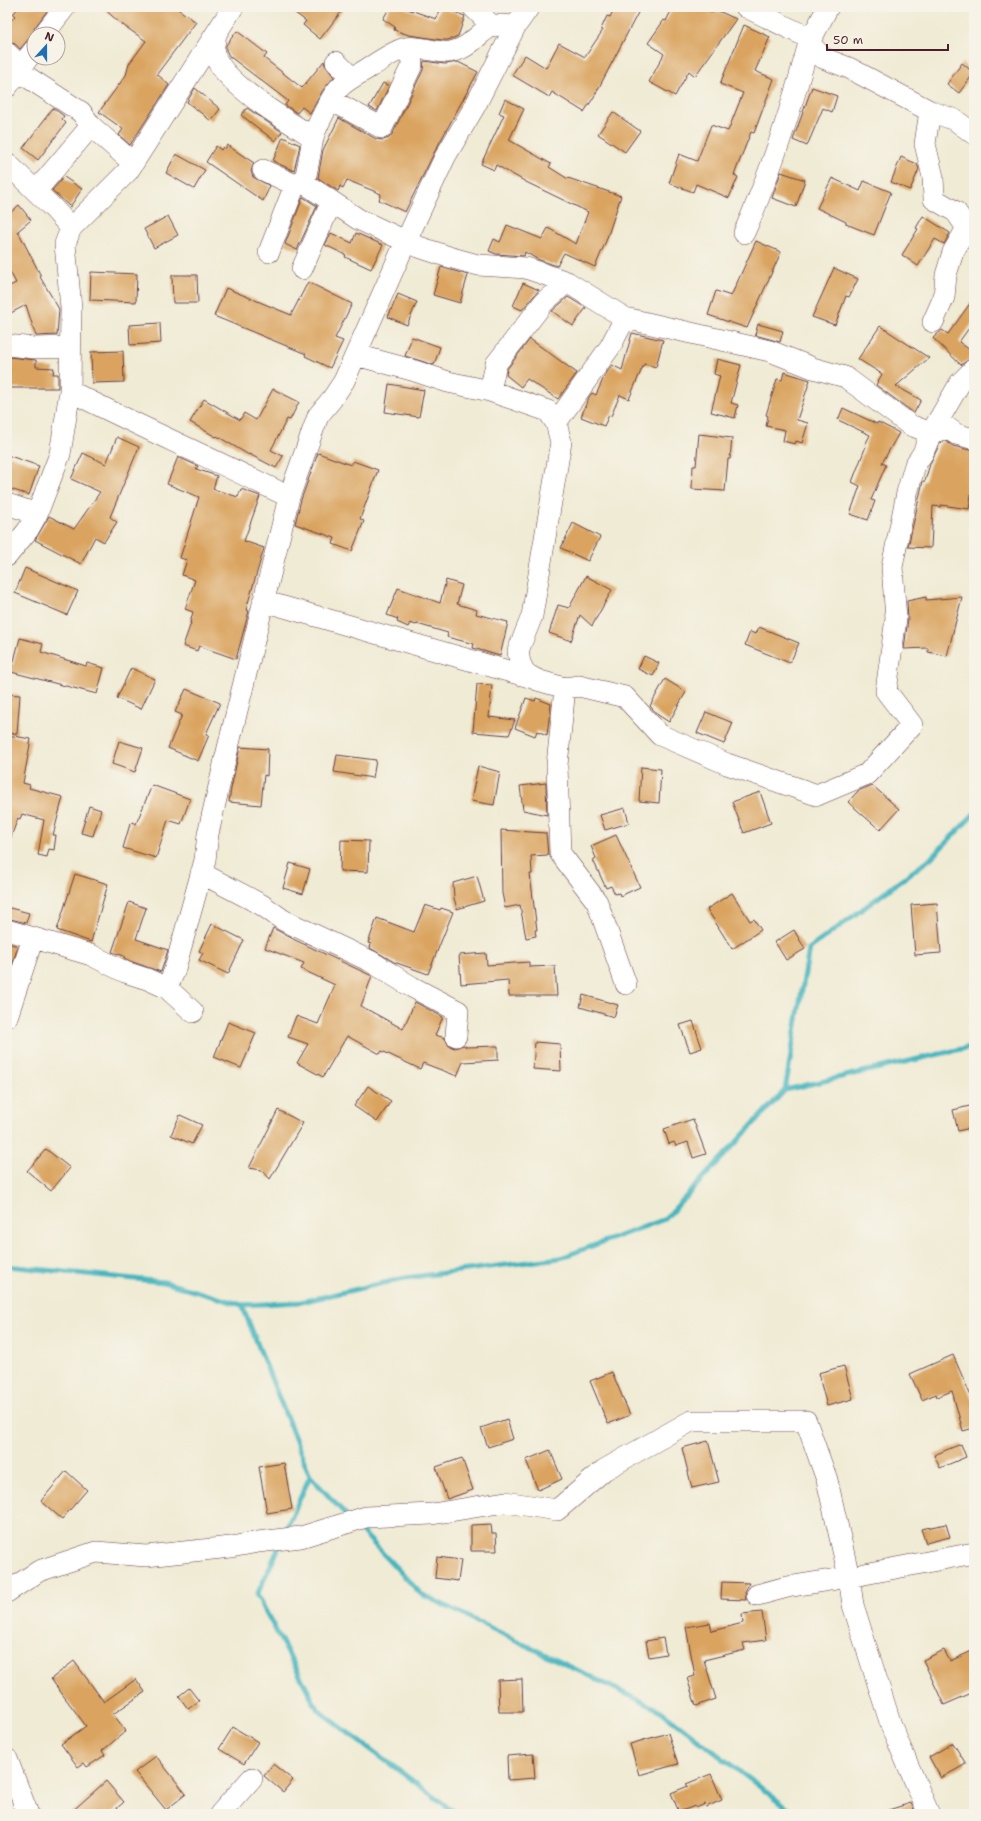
<svg xmlns="http://www.w3.org/2000/svg" width="981" height="1821" font-family="'Shantell Sans',sans-serif">
  <rect width="100%" height="100%" fill="#f7f3e8"/>
  <filter id="ink" filterUnits="userSpaceOnUse"><feTurbulence type="fractalNoise" baseFrequency=".025" numOctaves="2"/><feDisplacementMap in="SourceGraphic" scale="8" xChannelSelector="R" yChannelSelector="G"/><feConvolveMatrix kernelMatrix="1 2 1 2 8 2 1 2 1" color-interpolation-filters="sRGB"/></filter>
  <filter id="wash" filterUnits="userSpaceOnUse"><feTurbulence type="fractalNoise" baseFrequency=".012" numOctaves="4" result="noise"/><feDisplacementMap in="SourceGraphic" scale="16" xChannelSelector="R" yChannelSelector="G"/><feGaussianBlur stdDeviation="0.9" result="paint"/><feColorMatrix in="noise" values="0 0 0 0 0 0 0 0 0 0 0 0 0 0 0 0 0 1.4 0 .05"/><feComposite in="paint" operator="in"/></filter>
  <g filter="url(#wash)">
    <rect width="100%" height="100%" fill="#f0ebd4"/>
    <g fill="none" stroke-linecap="round" stroke-linejoin="round">
      <path stroke="#47b6c0" stroke-width="5" d="M785,1090L809,949L931,858L974,814
        M7,1266L164,1282L242,1305L310,1476L349,1518
        M242,1305L301,1302L405,1278L560,1258L665,1219L785,1090L974,1046
        M356,1525L421,1594L661,1711L795,1814
        M284,1534L310,1476
        M280,1545L257,1595L318,1710L457,1814"/>
    </g>
    <g id="blocks">
      <path fill="#daa460" d="M19,7H50L35,27L32,35L20,49L15,44L7,41V25L15,16L13,14Z
        M102,7H175L196,22L157,74L169,85L130,145L119,135L123,129L99,112L126,75L129,64L146,41L120,23Z
        M287,7H345L320,39L303,25L306,21Z
        M390,7H402L436,19L440,7L465,16L458,36L448,40H442L409,35L394,30L395,27L383,19Z
        M615,7H641L594,97L584,112L552,92L549,97L512,75L525,55L546,68L559,43L585,57L603,30L601,29L607,16L610,17Z
        M673,7H700L712,13L714,9L736,19L695,76L689,71L675,96L649,82L664,54L648,43L664,20L666,21Z
        M744,25L770,37L755,71L774,79L754,133L751,132L734,175L738,177L729,198L696,184L693,192L669,183L679,154L697,161L711,125L728,131L743,93L720,84Z
        M237,31L267,54L264,58L302,88L324,61L325,65L334,77L323,90L310,113L302,107L297,113L285,105L288,101L229,56L226,50V45Z
        M424,61L445,64L458,62L478,72L435,151L405,212L379,200L381,194L347,180L343,188L340,186L338,191L318,178L323,150L339,118L376,139L383,140L389,138L393,133L423,70Z
        M962,63L974,73L959,93L947,84Z
        M383,83L389,86L377,111L369,107Z
        M812,87L837,96L832,112L823,108L807,146L793,140Z
        M195,88L220,109L211,121L187,102Z
        M505,99L524,109L509,140L551,164L549,167L568,179V178L621,196L606,241L595,267L564,253L557,266L537,259L525,252L524,256L496,254L489,251L494,239L500,242L507,225L542,239L548,228L576,244L588,212L526,182L496,165L494,170L481,164L504,115L499,113Z
        M53,108L64,116L62,119L66,123L38,160L23,148Z
        M247,108L282,132L275,141L241,115Z
        M613,112L640,131L625,152L598,134Z
        M283,137L300,145L294,171L273,161Z
        M227,145L254,163L251,171L253,177L270,186L263,201L206,162L216,146L221,150L223,147L225,149Z
        M176,154L205,170L194,189L166,173Z
        M901,157L917,164L919,169L910,190L891,182Z
        M781,172L805,180L796,207L772,198Z
        M64,177L82,189L70,207L52,190Z
        M832,178L860,191L864,181L891,192L874,235L846,224V222L817,208Z
        M303,197L317,206L297,250L285,244Z
        M19,205L31,220L18,231L41,276L40,277L59,309L57,335L36,336L26,305L7,315V287L16,283L7,266V210L9,214Z
        M168,216L178,235L154,248L144,229Z
        M923,216L950,233L944,244L935,239L918,266L902,255L918,229L916,228Z
        M331,233L352,243L356,233L383,245L371,269L345,257L346,255L325,245Z
        M756,241L781,252L747,328L708,315L716,291L731,296Z
        M441,267L468,275L460,303L433,295Z
        M834,268L858,279L849,297L846,296L835,325L812,317Z
        M91,272L137,274L136,302L90,300Z
        M172,275H197L198,303H173Z
        M308,282L352,304L335,338L343,341L330,368L305,356L306,354L214,316L226,288L291,315Z
        M523,283L539,290L522,310L513,306Z
        M398,294L417,302L407,325L388,317Z
        M568,297L586,308L573,326L552,311Z
        M974,298V321L959,342L974,353V357L971,358L961,365L933,338L942,330L948,334Z
        M160,323L161,343L130,345L129,325Z
        M758,324L783,331L780,342L755,335Z
        M880,326L929,358L896,386L921,400L914,413L876,385L882,374L858,359Z
        M632,333L663,340L656,367L644,364L629,399L620,395L611,416L609,415L604,426L581,417L589,397L592,393L596,395L604,377L612,365L622,370Z
        M412,337L440,347L434,365L405,356Z
        M530,339L577,373L558,399L527,379L521,387L506,375L507,369Z
        M123,351L124,382L92,383L91,352Z
        M9,357L36,360V367L54,368L53,374H58V388H8Z
        M717,359L741,365L731,403L738,405L735,418L711,412L720,376L714,374Z
        M784,372L810,380L797,420L808,423L802,443L796,441L795,444L783,441L785,430L766,426L768,416L766,415L777,379L782,380Z
        M389,384L424,390L419,417L385,412Z
        M273,389L299,402L290,420L287,419L271,450L283,456L276,468L249,454V455L217,436L216,437L190,422L204,399L240,420L244,413L256,420Z
        M843,408L877,424L878,422L899,433L882,463L886,465L871,500L875,501L868,520L850,514L860,486L852,482L866,446L865,445L870,435L838,420Z
        M699,434L732,438L730,459H728L725,491L692,489L693,466H696Z
        M117,437L139,447L110,517L117,522L104,542L95,537L81,564L35,540L49,516L74,529L100,492L71,479L83,453L106,464Z
        M946,441L953,446L974,451V475L969,509L941,505V507L933,506L931,548L908,547L923,481H925L930,464L940,443Z
        M318,453L351,465L353,461L378,470L360,519L364,521L352,551L333,544L335,538L295,524L301,500Z
        M7,455L39,466L29,495L7,488Z
        M178,457L198,466L196,469L217,476L213,489L238,497L241,489L260,496L244,541L264,548L246,610L249,611L236,659L199,646L197,651L183,646L191,623H190L193,612L185,609L195,580L182,575L187,560L180,558L199,497L167,484Z
        M573,523L600,537L588,561L561,548Z
        M25,568L78,591L67,615L15,593Z
        M586,576L612,590L592,626L580,615L571,641L549,633L558,605L569,608Z
        M446,580L462,585L457,604L477,610L476,614L508,622L500,656L473,648L474,644L447,637L448,633L417,624L416,625L410,623L408,627L397,622L398,619L387,615L398,588L440,603Z
        M926,597V600L962,597L947,656L928,652V648L904,649L908,619L907,601Z
        M759,627L799,643L790,663L745,645L750,632L756,634Z
        M20,638L43,644L41,652L86,666L87,663L104,668L97,694L11,672Z
        M644,656L659,663L653,676L638,669Z
        M131,668L155,679L141,709L117,698Z
        M665,679L686,692L669,722L658,715L650,706Z
        M477,684L492,685L489,717L515,720L509,735L473,732Z
        M186,689L220,703L206,734L209,735L198,761L168,748L182,715L175,712Z
        M7,694L20,695L17,734L7,733Z
        M526,698L535,701L536,698L551,704L547,735L537,731L535,736L515,728Z
        M706,712L733,723L724,744L697,733Z
        M7,735L31,739L23,783L30,785L29,788L63,797L53,835H56L54,850L49,849L47,857L38,855L44,820L22,814L20,819L18,818L8,845L7,844Z
        M119,741L143,748L135,772L112,764Z
        M240,747L268,749L267,776L264,775L261,805L229,802L231,789Z
        M337,755L376,760L373,778L334,772Z
        M478,766L500,772L494,805L471,801Z
        M641,767L661,769L659,803L639,801Z
        M546,783L547,815L523,810L520,786Z
        M152,785L190,799L181,824L168,820L156,858L123,848L130,824L132,822L136,824Z
        M872,785L899,809L880,830L848,802L858,791Z
        M760,792L771,823L744,833L732,802Z
        M89,806L101,810L93,836L81,833Z
        M625,808L629,823L605,830L600,815Z
        M501,830L546,833L548,855L531,856L532,874H530L537,930H535L536,936L526,938L520,905L505,908L502,893Z
        M616,835L640,887L620,896L619,893L615,894L611,886L606,888L593,860L596,858L591,846Z
        M341,840L369,841L368,872L340,871Z
        M290,863L310,869L303,894L283,888Z
        M75,874L108,884L91,942L57,930Z
        M477,876L484,901L457,909L454,898L453,883Z
        M732,893L750,921L754,919L761,930L732,949L707,909Z
        M129,902L146,908L136,939L168,950L161,972L130,961L124,958V956L112,952Z
        M937,903L941,953L915,955L911,905Z
        M425,905L440,910L441,908L453,912L428,974L394,962L370,948L371,944L368,943L377,918L414,932Z
        M10,908L29,913L26,923L7,918Z
        M212,924L244,940L228,974L199,960L203,953L199,951Z
        M273,928L295,940L372,976L361,1006L403,1029L415,1002L443,1017L435,1035L445,1038L449,1046L455,1048L463,1045L467,1047L498,1046V1060L463,1062L457,1076L423,1063L420,1069L382,1051L380,1054L347,1036L323,1077L297,1063L308,1044L288,1037L296,1016L318,1024L335,985L301,969L304,963L265,948Z
        M794,930L805,949L786,960L775,942Z
        M7,943L18,946L12,965L7,963Z
        M486,953L487,965L529,962V967L555,966L557,996H509L508,980L461,984L459,955Z
        M583,995L618,1005L614,1017L580,1007Z
        M693,1021L702,1048L690,1052L680,1025Z
        M228,1022L256,1033L241,1068L214,1057Z
        M535,1042L560,1044L561,1071L533,1069Z
        M368,1086L391,1101L377,1122L354,1106Z
        M974,1105V1127L958,1131L953,1110Z
        M278,1110L303,1123L270,1179L262,1170L249,1168Z
        M180,1115L202,1125L192,1144L171,1135Z
        M693,1119L706,1154L693,1158L688,1142L676,1146L674,1142L669,1144L664,1129Z
        M46,1149L70,1168L51,1191L27,1171Z
        M953,1355L974,1403V1428L963,1431L952,1391L937,1397L936,1394L922,1400L910,1374Z
        M844,1366L853,1399L827,1406L818,1373Z
        M612,1372L630,1415L608,1424L590,1381Z
        M507,1419L513,1439L488,1447L481,1428Z
        M708,1441L719,1482L692,1488L682,1448Z
        M961,1444L966,1457L940,1468L934,1455Z
        M550,1450L562,1479L538,1490L526,1460Z
        M462,1458L473,1490L447,1499L436,1467Z
        M284,1463L292,1509L267,1513L259,1467Z
        M66,1471L87,1490L62,1519L41,1501Z
        M491,1524L492,1533H496L497,1551H471V1525Z
        M946,1524L950,1537L926,1543L921,1529Z
        M437,1557L461,1560L458,1581L435,1578Z
        M722,1582L749,1583L745,1592L746,1600L721,1599Z
        M762,1612L766,1640L743,1643L745,1650L704,1660L716,1699L696,1706L687,1678L695,1676L686,1627L710,1623L712,1631L743,1623L742,1614Z
        M663,1638L666,1654L649,1657L646,1641Z
        M944,1650L950,1661L974,1650V1692L944,1705L923,1660Z
        M74,1661L104,1702L136,1679L145,1692L113,1714L126,1731L102,1751L105,1755L87,1767L84,1763L78,1767L61,1744L86,1726L51,1679Z
        M522,1679L523,1712H499L498,1680Z
        M189,1688L199,1701L188,1709L179,1696Z
        M233,1727L258,1742L244,1764L219,1749Z
        M668,1733L678,1764L639,1775L630,1744Z
        M953,1743L966,1764L941,1778L929,1757Z
        M533,1754L535,1778L508,1780L507,1756Z
        M156,1756L186,1794L166,1810L135,1772Z
        M273,1764L293,1780L283,1792L264,1776Z
        M711,1774L722,1800L706,1807L705,1804L696,1808L695,1806L679,1812L671,1793L688,1786L686,1784Z
        M106,1781L124,1802L110,1814H69Z
        M911,1803L916,1814H886L885,1811Z"/>
    </g>
  </g>
  <g filter="url(#ink)">
    <use href="#blocks" fill-opacity="0" stroke="#633e44" stroke-width="1"/>
    <g fill="none" stroke-linecap="round" stroke-linejoin="round">
      <defs>
        <path id="minor" d="M473,7L492,26
          M828,7L809,43L823,58L849,68L930,111L925,144L933,177L934,199L956,212L967,228L953,252L946,275L944,297L933,322
          M44,34L65,7
          M216,34C215,40 213,47 214,53C222,83 287,121 313,137
          M7,53L21,67L7,87
          M336,62L351,77
          M21,67L34,50
          M18,71L81,112L91,126L132,162
          M331,100L382,128L412,65L411,53L407,48
          M930,111L955,120L974,134
          M7,163L54,209L71,228L65,244L71,308L70,391L60,454L37,514L28,530L7,556
          M263,170L295,185L304,183L358,219L416,246L449,257L478,265L526,268L567,282L625,318L770,351L813,368L845,377L910,425L931,433L948,428L956,434L974,439
          M304,183C308,168 310,153 313,138C315,129 333,93 340,87C349,78 360,74 370,67C382,60 392,52 405,48C418,45 440,54 450,52C480,47 480,17 515,27
          M36,191L91,126
          M71,228L128,171L233,7
          M744,233C771,172 792,107 809,43V38L746,7
          M269,252L295,185
          M302,269L331,203
          M7,345L34,348L71,347
          M356,355L412,370L448,382L490,391L548,411L556,423L561,442L532,616L518,651L520,663L525,673L537,680L565,688L579,686L625,697L660,735L727,764L817,795L867,774L912,725L886,691L896,618L892,567L907,493L915,465L923,453L931,433L960,383L974,369
          M70,391C142,428 216,460 289,497L318,416L332,399L344,381L406,241L445,157L475,106L515,27L529,7
          M490,391L496,364L544,302L567,282
          M556,423L610,347L625,318
          M7,504L37,514
          M263,601L536,679
          M565,688L557,765L560,853L597,902L626,984
          M201,873L262,905L283,920L370,961L412,987L458,1011L456,1036
          M7,930L91,955L125,972L147,979L167,988L193,1012
          M167,988L174,972L205,860L208,834L225,760L289,497
          M7,1017L33,938
          M7,1592L39,1571L96,1552L146,1556L231,1547L258,1542L301,1537L366,1517L432,1514L505,1502L557,1510L604,1470L691,1421H806L827,1480L849,1577L853,1605L892,1728L929,1814
          M757,1595L787,1587L849,1577L974,1553
          M7,1759L28,1814
          M220,1814L252,1778"/>
      </defs>
      <use href="#minor" stroke="#633e44" stroke-width="22"/>
      <use href="#minor" stroke="#fff" stroke-width="21"/>
    </g>
  </g>
  <rect width="981" height="1821" fill="none" stroke="#f7f3e8" stroke-width="24"/>
  <g transform="translate(46 46) rotate(21)"><circle r="19" fill="#f7f3e8" stroke="#b29e9c"/>
  <path d="M0-3L7 15L0 10L-7 15Z" fill="#1f6fb2"/>
  <text y="-6" font-size="11" font-weight="bold" text-anchor="middle" fill="#4a1f2b">N</text>
  </g>
  <path d="M827 44v6h121v-6" fill="none" stroke="#4a1f2b" stroke-width="2"/>
  <text x="833" y="44" font-size="12" fill="#4a1f2b" stroke="#f7f3e8" stroke-width="3" paint-order="stroke">50 m</text>
</svg>
